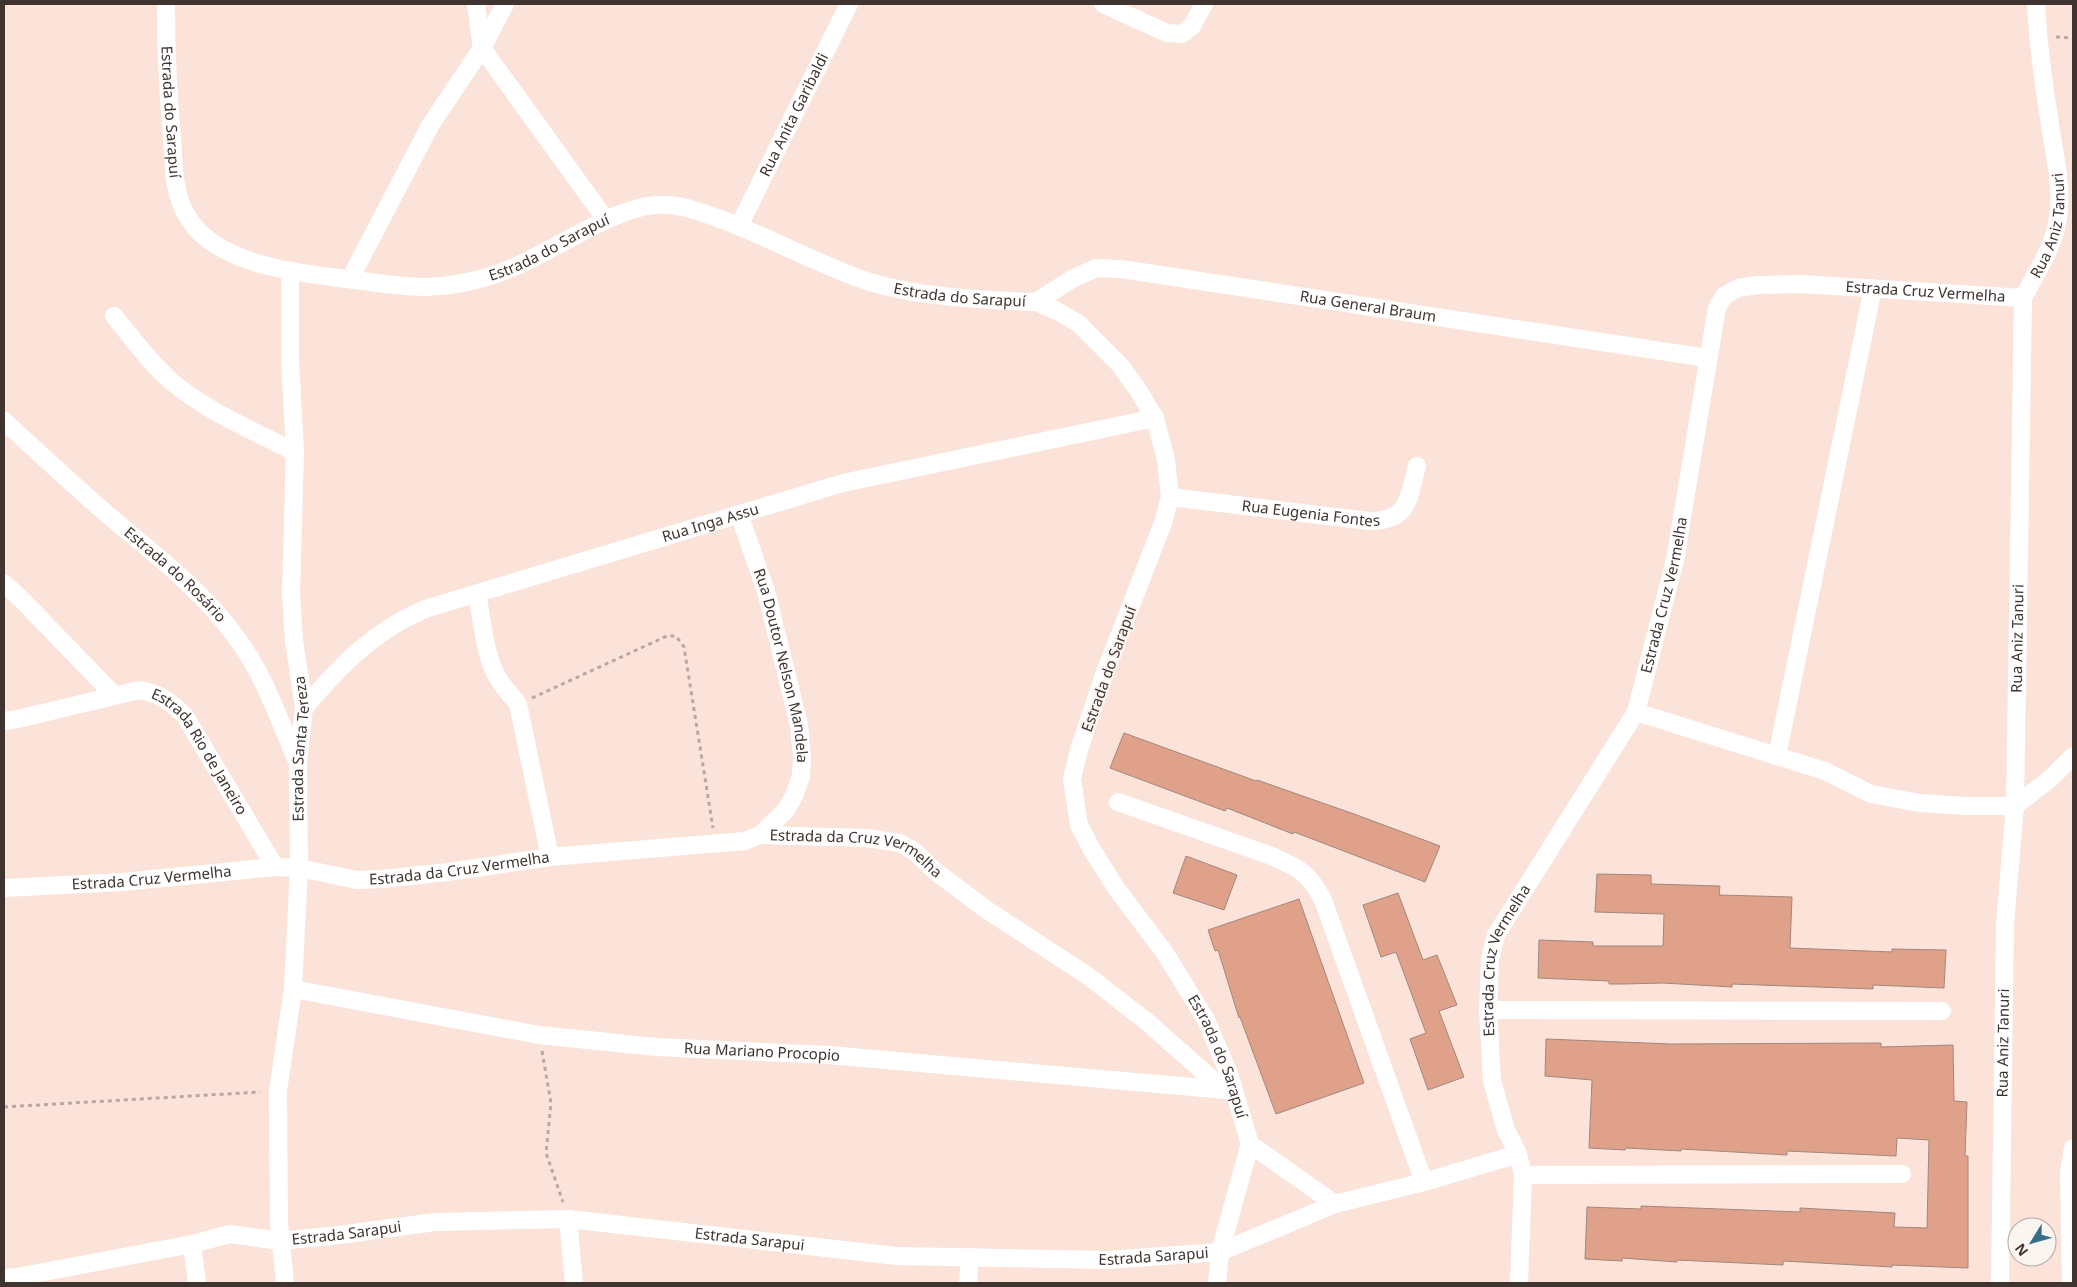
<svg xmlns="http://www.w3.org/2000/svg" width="2077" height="1287" font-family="'Noto Sans',sans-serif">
  <rect width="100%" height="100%" fill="#fbe3da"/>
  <path fill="#dfa189" stroke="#a2877d" d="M1124,733L1256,781L1257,780L1354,814L1440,846L1425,882L1294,832L1293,834L1227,808L1225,811L1110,768Z
    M1186,856L1237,875L1224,910L1173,893Z
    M1597,874L1651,875V884L1720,886L1719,895L1792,897L1790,948L1892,952V949L1946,950L1944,988L1873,985V989L1732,984V987L1663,983L1625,984H1609V981L1538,978L1539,940L1593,942V946H1663L1664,914L1595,912Z
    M1398,893L1423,960L1437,955L1457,1005L1439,1011L1464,1077L1428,1090L1410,1039L1426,1033L1396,952L1381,957L1363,905Z
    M1299,899L1364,1083L1276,1114L1240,1017L1239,1018L1218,950L1215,951L1208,930Z
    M1546,1039L1671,1044L1881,1043V1047L1953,1045L1954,1101L1967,1102L1965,1156H1968V1268L1892,1265V1267L1783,1261V1265L1677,1260V1262L1622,1258V1261L1585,1259L1587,1207L1641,1209V1206L1800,1212V1208L1895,1213L1894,1227L1927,1228L1929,1140L1897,1138L1896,1156L1787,1151V1155L1681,1149V1151L1626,1148L1625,1150L1589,1148L1592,1080L1545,1076Z"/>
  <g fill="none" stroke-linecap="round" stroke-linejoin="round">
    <path stroke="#bba7a0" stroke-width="3" stroke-dasharray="4 4" stroke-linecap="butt" d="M2056,37L2073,38
      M532,698L667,636H676L684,647L713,828
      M542,1051L551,1103L546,1153L563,1202
      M4,1107L260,1092"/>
    <g stroke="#fff" stroke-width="18">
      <path id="s1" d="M166,4C166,49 168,93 172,138C174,165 173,196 189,219C218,265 298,273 347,279C372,282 399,287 425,287C451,286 482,280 507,270C552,253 609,209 655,205C678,203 698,211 720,219C769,237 815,263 864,280C914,297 983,300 1036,302L1057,311L1078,323L1120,365L1138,390L1155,418L1166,460L1170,497L1163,523L1104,675L1079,750L1072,779L1079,825L1091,848L1116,888L1165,953L1206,1020L1229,1074L1250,1144L1220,1252L1217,1283"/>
      <path d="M476,4L482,48L606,220"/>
      <path d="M1103,4L1167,33L1182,34L1192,26L1204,4"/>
      <path id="s2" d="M739,226L849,4"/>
      <path d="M350,279L431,124L482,48L505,4"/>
      <path id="s3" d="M1036,302L1072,279L1096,268L1121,269L1707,358"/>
      <path d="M114,316C133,339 150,363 172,382C208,412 254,431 295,452"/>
      <path id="s4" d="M4,421C38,452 73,485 108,515C156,556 207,593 243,647C267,682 281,725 298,763"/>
      <path id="s5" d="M1170,497L1369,521C1410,521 1408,499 1417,466"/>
      <path id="s6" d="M739,514L766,591L799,725L802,757L801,776L794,796L786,810L760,835"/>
      <path d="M4,583L26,604L114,695"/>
      <path d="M477,593C482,619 484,649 495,673C501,685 510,694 518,704L550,857"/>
      <path id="s7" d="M304,708C340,666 373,631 425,609L843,483L1155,418"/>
      <path d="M1636,712L1825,771L1871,794L1919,803L1967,806H2015L2051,778L2073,756"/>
      <path id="s8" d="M4,721L18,719L139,690C159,693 171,702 185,716L275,867"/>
      <path d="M1777,756L1873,288"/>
      <path d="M1118,802L1269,855C1298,868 1308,871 1323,900L1424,1182"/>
      <path id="s9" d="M4,888L122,882L275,867L299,868L357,880L382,879L448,872L550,857L745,841L760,835L867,838L900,843L914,851L935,871L987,910L1088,976L1145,1020L1223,1089"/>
      <path id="s10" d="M293,989L539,1035L656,1047L829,1055L1226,1090"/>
      <path d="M1488,1010L1942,1011"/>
      <path d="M1250,1144L1335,1204"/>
      <path d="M1523,1175L1902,1174"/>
      <path d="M568,1219L574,1283"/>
      <path d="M4,1278L17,1277L192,1244"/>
      <path id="s11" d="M197,1283L192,1244L230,1234L280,1241L339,1235L435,1222L568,1219L897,1256L1107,1260L1220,1252L1335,1204L1424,1182L1518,1154"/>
      <path id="s12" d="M285,1283L279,1224L278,1091L293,989L299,868L298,764L304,708L294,641L291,593L295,452L290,360V271"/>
      <path d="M968,1283L970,1257"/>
      <path id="s13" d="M1519,1283L1523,1175L1518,1154L1506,1130L1492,1081L1488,1010L1490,959L1496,935L1636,712L1675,560L1717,308L1724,296L1738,288L1758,285L1802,284L2023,298"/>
      <path id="s14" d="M2000,1283L2005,925L2015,806L2023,298C2035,275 2050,253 2056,228C2065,193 2054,154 2049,118C2043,80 2038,42 2036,4"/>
      <path d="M2071,1283L2069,1173L2073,1148"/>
    </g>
  </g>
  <g text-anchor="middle" stroke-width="4.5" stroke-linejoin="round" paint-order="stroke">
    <g font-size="15" fill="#3f342f" stroke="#fbf5f2">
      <text dy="5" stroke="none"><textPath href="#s1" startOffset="108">Estrada do Sarapuí</textPath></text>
      <text dy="5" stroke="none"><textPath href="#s2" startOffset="124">Rua Anita Garibaldi</textPath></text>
      <text dy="5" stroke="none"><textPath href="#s14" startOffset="1064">Rua Aniz Tanuri</textPath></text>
      <text dy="5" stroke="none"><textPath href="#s1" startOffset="602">Estrada do Sarapuí</textPath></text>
      <text dy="5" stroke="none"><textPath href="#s13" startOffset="1248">Estrada Cruz Vermelha</textPath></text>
      <text dy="5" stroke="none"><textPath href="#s1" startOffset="1038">Estrada do Sarapuí</textPath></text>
      <text dy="5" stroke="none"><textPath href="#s3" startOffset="344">Rua General Braum</textPath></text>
      <text dy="5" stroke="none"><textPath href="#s5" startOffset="142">Rua Eugenia Fontes</textPath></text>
      <text dy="5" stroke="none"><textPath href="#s7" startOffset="456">Rua Inga Assu</textPath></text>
      <text dy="5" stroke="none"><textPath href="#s4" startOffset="230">Estrada do Rosário</textPath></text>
      <text dy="5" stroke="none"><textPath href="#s13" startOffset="738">Estrada Cruz Vermelha</textPath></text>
      <text dy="5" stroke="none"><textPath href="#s14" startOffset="645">Rua Aniz Tanuri</textPath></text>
      <text dy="5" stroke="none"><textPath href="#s6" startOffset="158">Rua Doutor Nelson Mandela</textPath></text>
      <text transform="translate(1109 669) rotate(-70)" y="5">Estrada do Sarapuí</text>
      <text dy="5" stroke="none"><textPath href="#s12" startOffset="536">Estrada Santa Tereza</textPath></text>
      <text dy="5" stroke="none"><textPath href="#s8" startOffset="229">Estrada Rio de Janeiro</textPath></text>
      <text dy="5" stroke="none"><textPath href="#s9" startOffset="862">Estrada da Cruz Vermelha</textPath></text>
      <text dy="5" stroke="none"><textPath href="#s9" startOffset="458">Estrada da Cruz Vermelha</textPath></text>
      <text dy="5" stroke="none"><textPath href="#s9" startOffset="148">Estrada Cruz Vermelha</textPath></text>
      <text dy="5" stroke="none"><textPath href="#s13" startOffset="332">Estrada Cruz Vermelha</textPath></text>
      <text dy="5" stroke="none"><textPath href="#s14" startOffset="240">Rua Aniz Tanuri</textPath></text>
      <text dy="5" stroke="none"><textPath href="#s10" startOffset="474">Rua Mariano Procopio</textPath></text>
      <text dy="5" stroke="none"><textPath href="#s1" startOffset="1982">Estrada do Sarapuí</textPath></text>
      <text dy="5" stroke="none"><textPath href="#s11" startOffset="196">Estrada Sarapui</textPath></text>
      <text dy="5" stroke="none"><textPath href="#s11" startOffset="601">Estrada Sarapui</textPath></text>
      <text dy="5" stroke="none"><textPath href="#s11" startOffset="1006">Estrada Sarapui</textPath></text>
    </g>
  </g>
  <rect width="2077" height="1287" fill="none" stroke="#3f342f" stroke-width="10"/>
  <g transform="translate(2032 1242) rotate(233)"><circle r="24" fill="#fbf5f2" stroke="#b0a8a4"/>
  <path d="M0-4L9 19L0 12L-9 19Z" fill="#346f87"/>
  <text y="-8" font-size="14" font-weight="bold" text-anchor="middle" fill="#3f342f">N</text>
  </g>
</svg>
